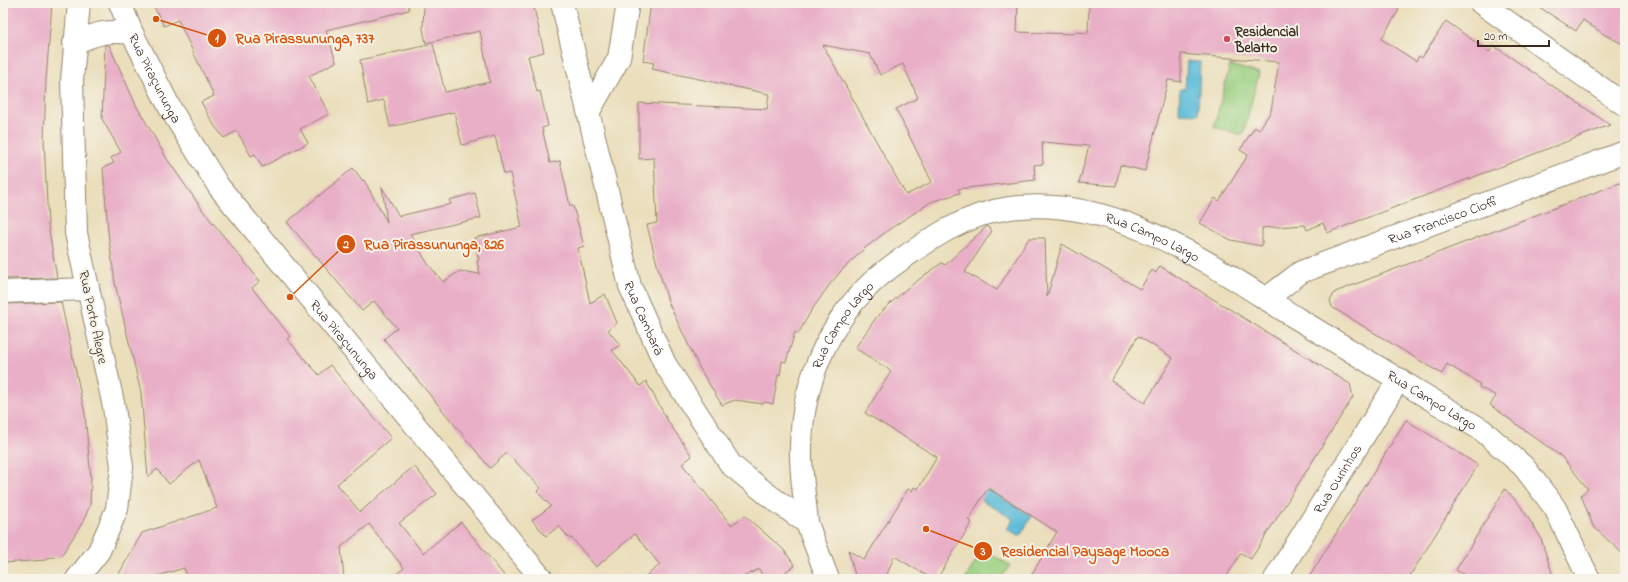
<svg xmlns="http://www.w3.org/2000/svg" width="1628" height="582" font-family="'Indie Flower',sans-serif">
  <rect width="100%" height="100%" fill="#f7f3e8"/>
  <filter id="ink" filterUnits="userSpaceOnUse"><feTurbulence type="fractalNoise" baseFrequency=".025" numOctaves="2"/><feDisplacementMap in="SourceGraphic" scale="8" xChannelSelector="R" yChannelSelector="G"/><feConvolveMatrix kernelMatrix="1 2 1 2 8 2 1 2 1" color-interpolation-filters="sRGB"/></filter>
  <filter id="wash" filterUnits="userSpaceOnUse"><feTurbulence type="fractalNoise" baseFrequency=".012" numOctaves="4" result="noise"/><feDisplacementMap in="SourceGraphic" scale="16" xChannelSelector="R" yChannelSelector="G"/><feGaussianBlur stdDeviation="0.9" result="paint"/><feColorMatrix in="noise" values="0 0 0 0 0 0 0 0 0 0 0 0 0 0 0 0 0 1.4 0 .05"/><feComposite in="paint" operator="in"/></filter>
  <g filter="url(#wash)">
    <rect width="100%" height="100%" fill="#eadebb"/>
    <path fill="#99cf80" stroke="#6a7c4f" d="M1230,65L1259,73L1243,135L1214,127Z
      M983,550L1010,565L1001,579H965Z"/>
    <path fill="#5abbd8" stroke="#4a727b" d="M1187,61L1200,62L1198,114L1179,113L1180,89H1185Z
      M945,464L1032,516L1020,536L1007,529L1013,519L939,475Z"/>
    <g id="blocks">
      <path fill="#e9afc7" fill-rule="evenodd" d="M3,3H52L46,80L44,140L48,225L57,278L3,279Z
        M152,3H408L409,10L326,30L336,62L309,76L329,114L300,129L308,143L262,167L255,154L251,156L237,131L224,138L214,125L201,102L214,96L178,20L164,26Z
        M424,3H533L544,52L528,56L537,92L540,91L548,126L542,128L550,163L560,161L570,206H573L584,246L578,248L590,303L605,294L617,323L608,330L620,345L612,350L640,386L646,381L669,423L692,456L682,464L731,525L745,516L784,550L795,566L786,571L790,579H764L759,569L739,579H642L660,565L635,534L596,567L572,538L570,539L559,526L546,536L532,520L551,506L537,492L541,488L507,453L490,468L384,339L397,328L374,301L362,311L287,222L353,168L363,181L364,180L387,222L382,187L399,216L451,204L449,200L475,193L481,218L410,234L428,264L443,282L460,271L480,274L477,261L479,260L474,238L522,227L510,173L504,174L495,136L462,145L454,112L390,127L384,100L368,104L360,60L433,44L445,92L490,82L480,31L426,43L423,29Z
        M651,3H1018L1017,32L1074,34V32L1088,33L1089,3H1388L1399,10L1381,39L1416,61L1419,56L1422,58L1446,21L1489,52L1494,46L1610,125L1327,233L1323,223L1307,230L1305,225L1262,228V246L1250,244L1231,240L1200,223L1215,198L1219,201L1248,155L1240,150L1255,127L1259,130L1271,111L1279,62L1181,54V82L1168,80L1145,171L1120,165L1116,186L1079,183L1089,146L1042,142L1043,164L1034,165L1035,180L958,189L960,193L931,202L891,228L865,248L841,271L830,284L811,311L798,334L795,332L786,362L782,361L780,375H778L773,404L764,402L763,404L735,400L722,405L700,369L669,304L658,268L647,225L657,223L654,158L639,159V103L767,109L769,94L652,69L654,63L643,61ZM823,45L870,54L880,75L903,64L918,98L896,109L932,182L906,195Z
        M1533,3H1625V45L1605,35L1583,20L1576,31Z
        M105,45H109L136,105L167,159L204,212L260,281L252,288L290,336L287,339L319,375L330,365L391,438L337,484L360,512L414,466L437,494L399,523L423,553L461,522L507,579H390L404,568L369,524L341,547L344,579H188L184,568L147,579H116L142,533L217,508L199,460L169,484L157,469L148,477L141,393L115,283L108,232L103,168L114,163L111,158L121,152L102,119Z
        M1625,181V556L1593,526L1581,495L1588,489L1562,457L1490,405L1496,396L1479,387L1480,384L1447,364L1442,374L1335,309L1332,307L1330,301L1335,292Z
        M987,226L992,231L965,272L997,290L1029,238H1045L1047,297L1062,244L1140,289L1152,270L1156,273L1160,266L1350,384L1353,397L1251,559L1241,553L1225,579H1029L1057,532L988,488L968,520L972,522L938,577L935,575L932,579L894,556L887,575L893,579H853L855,575L848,550L864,560L908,489L912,491L914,487L918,489L937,457L865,413L891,371L855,348L878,315L906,289L936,267L942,263L945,265ZM1138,336L1173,358L1145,403L1111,381Z
        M61,302L85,414L91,479L90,505L83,522L61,556L46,558V560L3,563V304Z
        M1406,420L1478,465L1408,579H1308Z
        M1505,489L1519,504L1540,536L1554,579H1471L1456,570Z"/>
    </g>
  </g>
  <g filter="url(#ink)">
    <use href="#blocks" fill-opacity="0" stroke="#92846c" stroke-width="1"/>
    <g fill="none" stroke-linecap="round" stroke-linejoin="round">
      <defs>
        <g id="street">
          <path id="s1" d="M120,3L132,33L171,110L219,187L542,579"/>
          <path id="s2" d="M562,3L630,286L665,364L731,465L767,494L807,523L828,579"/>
          <path d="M1481,3L1625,105"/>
          <path d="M74,43C98,33 106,30 132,33"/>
          <path d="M589,111L619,58L628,3"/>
          <path d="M3,292L88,289"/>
          <path id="s3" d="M1266,299L1301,272L1625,152"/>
          <path id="s4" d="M807,523C805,498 800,472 801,447C802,377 834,308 892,266C928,240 965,214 1010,208C1117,194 1212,266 1298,319C1360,356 1421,393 1482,430L1524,467L1555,508L1589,579"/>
          <path d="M77,579L99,551L117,509L122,467L114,407L76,233L72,80L79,3"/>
          <path id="s5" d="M1275,579L1399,379"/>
        </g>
      </defs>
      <use href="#street" stroke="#92846c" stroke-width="24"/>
      <use href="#street" stroke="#fff" stroke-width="22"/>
    </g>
  </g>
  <circle fill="#d1495b" stroke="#f7f3e8" stroke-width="1.5" cx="1227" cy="39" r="4"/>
  <g text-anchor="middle" stroke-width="4" stroke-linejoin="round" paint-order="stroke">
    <g font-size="14" font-weight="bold" fill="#3b2a1e" stroke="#f7f3e8" text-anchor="start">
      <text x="1235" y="36">Residencial<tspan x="1235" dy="16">Belatto</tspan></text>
    </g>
    <g font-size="14" fill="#3b2a1e" stroke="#f7f3e8">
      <text dy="5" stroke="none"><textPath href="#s1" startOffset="83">Rua Piraçununga</textPath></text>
      <text dy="5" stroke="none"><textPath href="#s3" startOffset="195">Rua Francisco Cioffi</textPath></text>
      <text dy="5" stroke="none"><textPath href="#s4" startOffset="567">Rua Campo Largo</textPath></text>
      <text transform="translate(94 317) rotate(78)" y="5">Rua Porto Alegre</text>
      <text dy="5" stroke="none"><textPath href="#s2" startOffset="326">Rua Cambará</textPath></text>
      <text dy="5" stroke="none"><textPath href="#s4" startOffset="208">Rua Campo Largo</textPath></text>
      <text dy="5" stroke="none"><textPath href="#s1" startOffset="407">Rua Piraçununga</textPath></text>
      <text dy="5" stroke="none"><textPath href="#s4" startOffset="891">Rua Campo Largo</textPath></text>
      <text dy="5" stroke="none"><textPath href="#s5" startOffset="118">Rua Ourinhos</textPath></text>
    </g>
  </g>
  <path fill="none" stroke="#d7540e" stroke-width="1.5" d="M156 19L217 38M290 297L346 244M926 529L983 551"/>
  <g fill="#d7540e" stroke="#f7f3e8" stroke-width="1.5">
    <circle cx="156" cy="19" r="4"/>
    <circle cx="290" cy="297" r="4"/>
    <circle cx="926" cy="529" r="4"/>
    <circle cx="217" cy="38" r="10"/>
    <circle cx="346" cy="244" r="10"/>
    <circle cx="983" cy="551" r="10"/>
  </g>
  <g font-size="12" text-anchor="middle" font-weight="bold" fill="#fff">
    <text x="217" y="42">1</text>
    <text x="346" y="248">2</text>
    <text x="983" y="555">3</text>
  </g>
  <g font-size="15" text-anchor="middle" font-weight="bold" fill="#d7540e" stroke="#f7f3e8" stroke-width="4" stroke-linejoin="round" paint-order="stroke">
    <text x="305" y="43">Rua Pirassununga, 737</text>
    <text x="434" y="249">Rua Pirassununga, 826</text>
    <text x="1085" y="556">Residencial Paysage Mooca</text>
  </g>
  <rect width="1628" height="582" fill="none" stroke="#f7f3e8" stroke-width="16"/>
  <path d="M1478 40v6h71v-6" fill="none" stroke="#3b2a1e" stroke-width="2"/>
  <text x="1484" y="40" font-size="12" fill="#3b2a1e" stroke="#f7f3e8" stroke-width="3" paint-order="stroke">20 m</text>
</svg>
